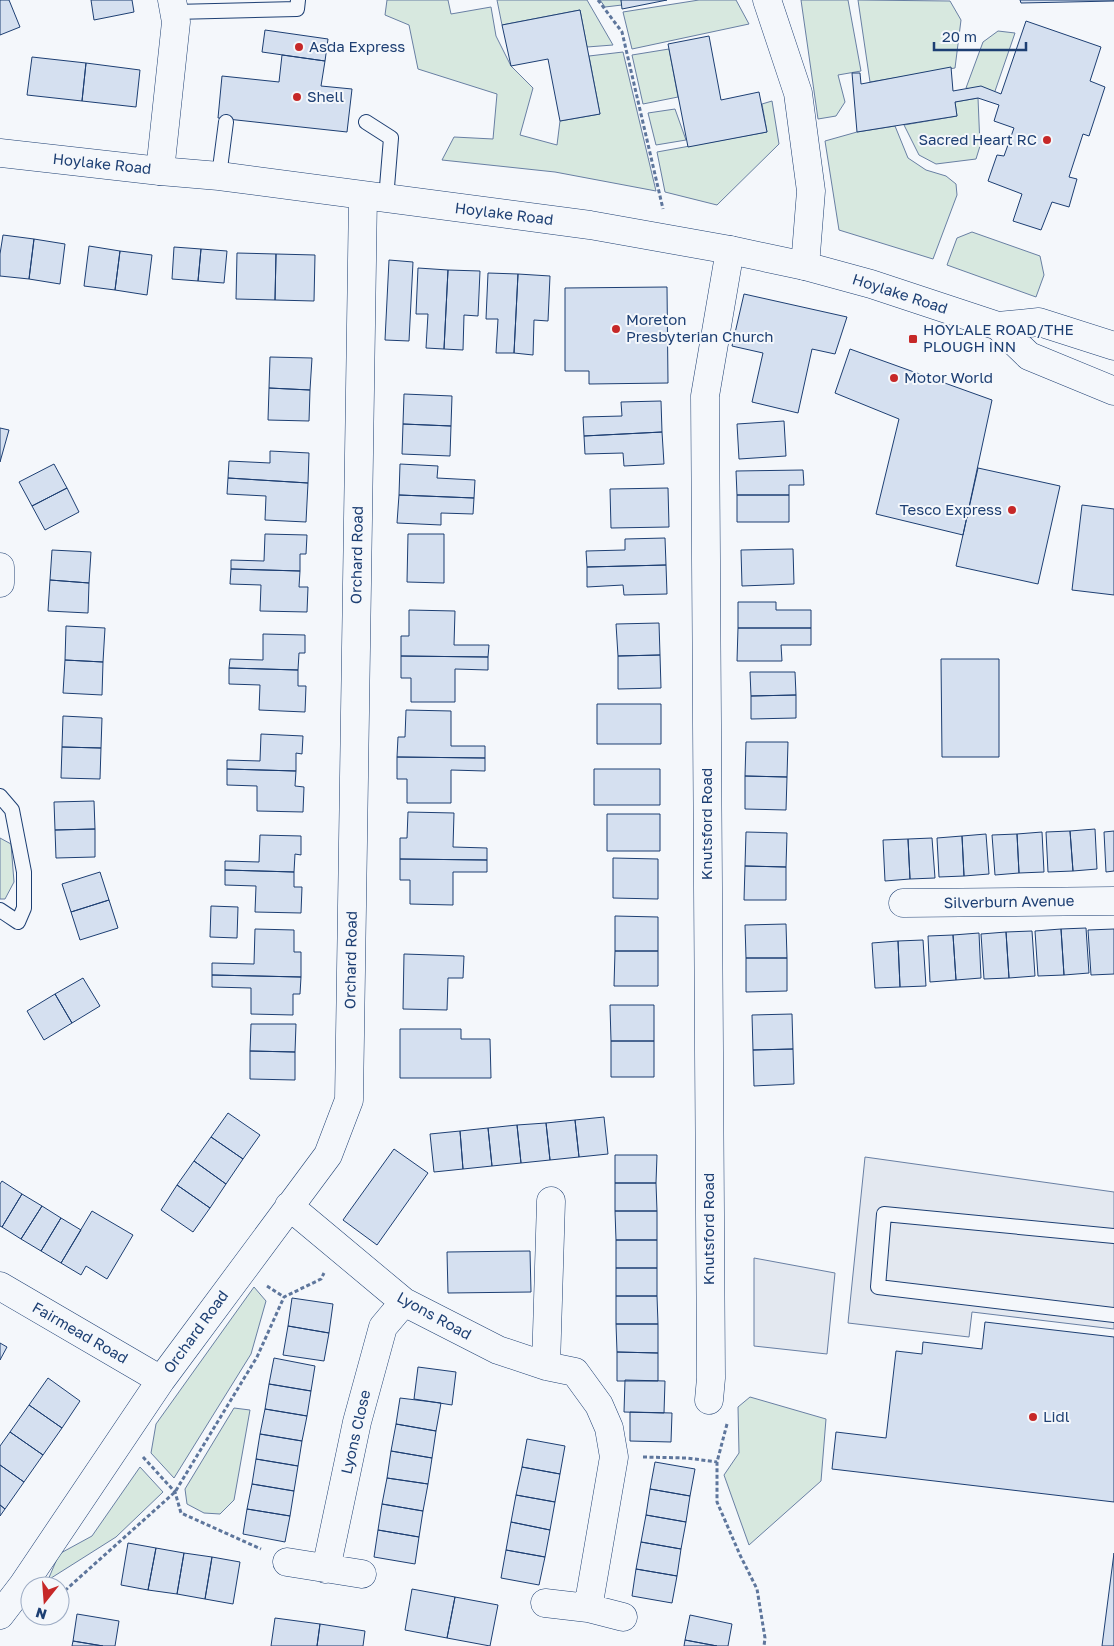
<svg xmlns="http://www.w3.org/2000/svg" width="1114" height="1646" font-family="'Golos Text',sans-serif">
  <rect width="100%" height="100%" fill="#f4f7fb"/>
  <path fill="#d7e8df" stroke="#687fa3" d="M387,0H448L451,14L491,7L496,36L511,66L533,88L520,135L557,145L560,121L600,114L589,56L623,52L656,191L555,172L442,160L454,137L493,139L497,94L418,69L409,25L385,15Z
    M497,0H587L613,45L587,47L580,10L502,25Z
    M600,0H621L622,5L605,7Z
    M699,0H736L749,24L632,49L623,12Z
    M801,0H848L861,71L838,75L845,102L836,116L818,119Z
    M858,0L950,1L961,20L955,68L870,82Z
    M998,31L1015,33L994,94L966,88L983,42Z
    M669,49L678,97L643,104L632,55Z
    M978,98L980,146L976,159L936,164L919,155L904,125L957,116L955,102Z
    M772,101L779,144L717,205L665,192L657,152L767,132L762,104Z
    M675,109L686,140L656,145L648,113Z
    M895,126L908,158L926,170L946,176L956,184L957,195L933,259L839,230L825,141L857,132Z
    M972,232L1040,256L1044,275L1036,297L947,265L957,238Z
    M0,838L11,844L14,882L5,899H0Z
    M254,1287L266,1301L251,1354L174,1478L151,1453L156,1424Z
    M750,1397L826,1419L821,1481L749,1545L724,1475L739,1453L738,1407Z
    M234,1408L250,1410L234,1500L220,1514L204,1513L187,1504L185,1489Z
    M140,1467L163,1492L116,1537L48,1580L59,1554L92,1536Z"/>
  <path fill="#e3e8f0" stroke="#687fa3" d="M865,1157L1114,1192V1329L972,1312L969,1337L848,1323Z
    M754,1258L835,1273L827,1354L754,1346Z"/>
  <path fill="#d5e0f0" stroke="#1d3f73" d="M0,0H9L20,27L0,35Z
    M91,0H132L134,12L94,20Z
    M621,0H667L622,9Z
    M1020,0H1114V1L1021,3Z
    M580,10L600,114L560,121L548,59L511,66L502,25Z
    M1026,21L1101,47L1090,81L1105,87L1089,136L1083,134L1069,177L1077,179L1069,207L1052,202L1041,230L1013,221L1022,194L988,181L997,155L1004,156L1014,128L994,121L999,105L978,98L955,102L957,116L857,132L852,73H860L861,84L951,67L953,91L981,86L1001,94Z
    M265,30L328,39L325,61L262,52Z
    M709,36L721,100L759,92L767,132L688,147L668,44Z
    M282,55L325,61L321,86L352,89L347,132L218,118L222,76L279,82Z
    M32,57L86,63L82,101L27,95Z
    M86,63L140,70L136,107L82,101Z
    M3,235L34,239L29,279L0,276V254Z
    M34,239L65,244L60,284L29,279Z
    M89,246L120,251L115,290L84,286Z
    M174,247L201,249L198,281L172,279Z
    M201,249L227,251L224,283L198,281Z
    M120,251L152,255L147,295L115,290Z
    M237,253L276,254L275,300L236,299Z
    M276,254L315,255L314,301L275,300Z
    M389,260L413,262L409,341L385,340Z
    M418,268L448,270L444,349L426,348L428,314H416Z
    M448,270L480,271L478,316L464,315L463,350L444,349Z
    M488,273L518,274L514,353H496L498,319H486Z
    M518,274L550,276L548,321L534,320L533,355L514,353Z
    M667,287L668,383L589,384V371H565V288Z
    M744,294L847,317L835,354L812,349L798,413L752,402L763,353L732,346Z
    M850,349L992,400L963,535L876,514L899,419L835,393Z
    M270,357L312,358L310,390L269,388Z
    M269,388L310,390L309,421L268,420Z
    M404,394L452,396L451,426L403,424Z
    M661,401L662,432L584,436L583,417L622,416L621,402Z
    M784,421L786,456L739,459L737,424Z
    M403,424L451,426L450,456L402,454Z
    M0,428L9,430L0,462Z
    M662,432L664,464L624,466L623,453L585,454L584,436Z
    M270,451L309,453L308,483L228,478L229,461L270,463Z
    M54,464L67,488L32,506L19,482Z
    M400,464L438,466L437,478L475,480L474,498L399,495Z
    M978,468L1060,486L1038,584L956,566Z
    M803,470L804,485H789V495H737L736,471Z
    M228,478L308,483L306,522L265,520L266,496L227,494Z
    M67,488L79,512L45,530L32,506Z
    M668,488L669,527L611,528L610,489Z
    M399,495L474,498L473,514L441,513V525L397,523Z
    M737,495H789V522H737Z
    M1082,505L1114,509V595L1072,590Z
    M265,534L307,535L306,554H300V571L231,569V560L264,561Z
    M408,534H444V583L407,582Z
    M665,538L666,565L587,567L586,551L625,550V539Z
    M793,549L794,584L742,586L741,550Z
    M52,550L91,552L89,583L50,580Z
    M666,565L667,594L624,595L623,585L587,587V567Z
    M231,569L300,571L299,587H308L307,612L260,611L261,585L230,584Z
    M50,580L89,583L88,613L48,611Z
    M738,602H776V610H811V628H738Z
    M409,610L455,611L454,645H489L488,657L401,656V636H409Z
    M659,623L660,655L618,656L616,624Z
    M66,626L105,628L103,662L65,660Z
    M738,628H811V645H781L782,661H737Z
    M263,634L305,635V653H299L298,670L229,668L230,659L263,660Z
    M660,655L661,688L618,689V656Z
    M401,656L488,657V670L455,669V702H411V678H401Z
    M941,659H999V757H942Z
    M65,660L103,662L102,695L63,693Z
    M229,668L298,670V686H306L305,712L259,710L260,685L229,684Z
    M750,672H795L796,695L751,696Z
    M796,695V718L751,719V696Z
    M597,704H661V744H597Z
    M406,710L451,711V746H485V758L397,757L398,737H405Z
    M63,716L102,718L101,748L62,747Z
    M261,734L303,736L302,754L296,753V771L227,769V760L260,761Z
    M746,742H788L787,777L745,776Z
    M62,747L101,748L100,779L61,778Z
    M397,757L485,758V771L451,770V803H407V779H397Z
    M227,769L296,771L295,786L304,787L303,812L257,811V786L227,785Z
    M594,769H660V805H594Z
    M745,776L787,777L786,810L745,809Z
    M94,801L95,829L55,830L54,802Z
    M408,812L454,813L453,847L487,848V860L400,859V838H407Z
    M607,814H660V851H607Z
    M95,829V857L56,858L55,830Z
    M1095,829L1097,869L1073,871L1070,831Z
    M1070,831L1073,871L1048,872L1046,832Z
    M1114,831V871L1106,872L1104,832Z
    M746,832L787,833L786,867L745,866Z
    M1042,832L1044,872L1019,873L1017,834Z
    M986,834L989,874L964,876L962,836Z
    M1017,834L1019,873L995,875L992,835Z
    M260,835L301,836V855L295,854L294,872L225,870V861L259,862Z
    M962,836L964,876L939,877L937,838Z
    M932,838L935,878L910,879L908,839Z
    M908,839L910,879L885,881L883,840Z
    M613,858L658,859V899L613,898Z
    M400,859L487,860V872H453V905L410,904V880H400Z
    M745,866L786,867V900H744Z
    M225,870L294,872V887H302L301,913L255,912L256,886L225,885Z
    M100,872L109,900L71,912L62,884Z
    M109,900L118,928L80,940L71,912Z
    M211,906L238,907L237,938L210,937Z
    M615,916L658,917V951H615Z
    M786,924L787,958H746L745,925Z
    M1086,928L1089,973L1064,975L1061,929Z
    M255,929L294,930V952H301V977L212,975V963L254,964Z
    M1061,929L1064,975L1038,976L1035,931Z
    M1114,929V974L1091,975L1088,930Z
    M1032,931L1035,976L1009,978L1006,932Z
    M1006,932L1009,978L984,979L981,934Z
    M979,933L981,978L956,980L953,935Z
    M953,935L956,980L930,982L928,936Z
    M923,940L926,986L900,987L898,941Z
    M898,941L900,987L875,988L872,943Z
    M615,951H658V986H614Z
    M404,954L464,956L463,978H448L447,1010L403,1009Z
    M746,958H787V991L746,992Z
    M212,975L301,977L300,994H293V1015L251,1014V988L212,987Z
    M83,978L100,1006L72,1023L55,994Z
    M55,994L72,1023L44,1040L27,1011Z
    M610,1005H654V1041H611Z
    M792,1014L793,1049L753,1050L752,1015Z
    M251,1024H296L295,1052L250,1051Z
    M400,1029H461V1039H490L491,1078H400Z
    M611,1041H654V1077H611Z
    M793,1049L794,1084L754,1086L753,1050Z
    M250,1051L295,1052V1080L250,1079Z
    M228,1113L260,1135L243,1159L211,1137Z
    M604,1117L608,1154L579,1157L575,1120Z
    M575,1120L579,1157L550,1160L546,1123Z
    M546,1123L550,1160L521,1163L517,1125Z
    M517,1125L521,1163L492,1166L488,1128Z
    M488,1128L492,1166L463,1169L460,1131Z
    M460,1131L463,1169L434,1172L430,1134Z
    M211,1137L243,1159L226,1184L194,1161Z
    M394,1149L428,1173L377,1245L343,1220Z
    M615,1155H657L656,1183H615Z
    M194,1161L226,1184L210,1208L177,1185Z
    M2,1181L22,1194L2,1227L0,1226V1184Z
    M615,1183H656L657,1211H615Z
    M177,1185L210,1208L193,1232L161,1210Z
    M22,1194L42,1206L21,1239L2,1227Z
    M42,1206L61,1218L41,1251L21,1239Z
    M92,1211L133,1235L107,1279L86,1266L81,1275L61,1263Z
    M615,1211H657V1240H616Z
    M61,1218L81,1230L61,1263L41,1251Z
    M616,1240H657V1268H616Z
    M530,1251L531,1292L448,1293L447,1252Z
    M616,1268H657V1296H616Z
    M616,1296H657L658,1324H616Z
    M292,1298L333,1304L329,1333L288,1326Z
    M985,1322L1114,1337V1502L832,1469L836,1432L886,1438L896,1351L922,1354L923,1342L982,1349Z
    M616,1324H658V1353L617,1352Z
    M288,1326L329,1333L324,1361L283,1355Z
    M0,1343L7,1347L0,1360Z
    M617,1352L658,1353V1381H617Z
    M274,1358L315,1366L311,1391L269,1384Z
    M418,1367L456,1372L452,1405L414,1399Z
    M48,1378L80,1401L62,1428L29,1405Z
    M625,1380L665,1381L664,1413L624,1412Z
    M269,1384L311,1391L307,1416L265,1409Z
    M400,1398L441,1403L436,1431L396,1424Z
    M29,1405L62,1428L43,1455L10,1432Z
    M265,1409L307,1416L302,1441L260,1434Z
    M630,1412L672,1413L671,1442L630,1441Z
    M396,1424L436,1431L432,1458L391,1451Z
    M10,1432L43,1455L24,1482L0,1465V1446Z
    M260,1434L302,1441L298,1466L256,1459Z
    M527,1439L565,1446L560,1474L522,1467Z
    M391,1451L432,1458L428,1484L387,1478Z
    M256,1459L298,1466L294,1491L252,1484Z
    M655,1462L695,1469L690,1496L650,1489Z
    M0,1465L24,1482L5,1509L0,1505Z
    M522,1467L560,1474L555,1502L516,1495Z
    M387,1478L428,1484L423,1511L382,1504Z
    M252,1484L294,1491L290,1516L247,1509Z
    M650,1489L690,1496L686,1522L646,1515Z
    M516,1495L555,1502L550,1530L511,1522Z
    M382,1504L423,1511L419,1537L378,1530Z
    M0,1505L5,1509L0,1516Z
    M247,1509L290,1516L285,1542L243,1534Z
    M646,1515L686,1522L681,1549L641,1542Z
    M511,1522L550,1530L545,1557L506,1550Z
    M378,1530L419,1537L415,1564L374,1557Z
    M641,1542L681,1549L677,1576L636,1569Z
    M128,1543L156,1548L148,1590L121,1585Z
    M156,1548L184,1553L177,1594L148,1590Z
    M506,1550L545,1557L539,1585L501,1578Z
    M184,1553L212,1557L205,1599L177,1594Z
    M1114,1553V1646H1102Z
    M212,1557L240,1562L233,1604L205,1599Z
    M636,1569L677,1576L672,1603L632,1596Z
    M412,1589L455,1597L447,1638L405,1630Z
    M455,1597L498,1605L490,1646L447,1638Z
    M77,1614L119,1621L115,1646H103L73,1641Z
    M690,1615L732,1624L728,1646H717L685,1640Z
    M275,1618L320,1624L317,1646H271Z
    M320,1624L365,1631L363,1646H317Z
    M685,1640L717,1646H684Z
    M73,1641L103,1646H72Z"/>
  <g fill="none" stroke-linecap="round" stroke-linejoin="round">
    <defs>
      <path id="lane" d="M174,12L297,9L298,0
        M366,122L391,138L386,199
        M219,176L226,122
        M0,796L12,810L24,872V908L18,922L0,910
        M1114,1236L884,1214L878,1287L1114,1315"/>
      <path id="street" d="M767,0L798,93L811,191L805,266
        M160,171L176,22L172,0
        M0,567V583
        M903,903L1114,901
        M289,1206L404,1302L498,1350L546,1366L575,1372L599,1405L609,1428L614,1457L588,1608
        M0,1286L161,1380
        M546,1366L551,1201
        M709,1400L711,1378L705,396L730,250
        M287,1562L362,1574
        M326,1569L357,1422L383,1327L404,1302
        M545,1603L588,1608L623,1617
        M0,1615L23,1585L161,1380L328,1155L349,1100L363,196"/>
      <path id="primary" d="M0,153L160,171L219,176L590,225L730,250L805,266L871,284L998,326L1039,322L1114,346
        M998,326L1029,356L1114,391"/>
    </defs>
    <use href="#lane" stroke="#1d3f73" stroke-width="16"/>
    <use href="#street" stroke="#1d3f73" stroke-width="29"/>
    <use href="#primary" stroke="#1d3f73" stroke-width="29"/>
    <path stroke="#5e769c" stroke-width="3" stroke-dasharray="4 2.5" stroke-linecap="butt" d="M598,0L622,32L663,209
      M267,1286L284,1297
      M727,1424L717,1462V1502L740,1555L757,1589L765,1638L764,1646
      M143,1457L175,1492L181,1513L261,1549
      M643,1457L687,1458L717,1462
      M60,1595L175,1492L257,1357L284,1297L321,1279L324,1273"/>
    <use href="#lane" stroke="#f4f7fb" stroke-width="14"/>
    <use href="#street" stroke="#f4f7fb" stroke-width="28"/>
    <use href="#primary" stroke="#f4f7fb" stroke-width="28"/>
  </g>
  <g fill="#c62828" stroke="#f4f7fb" stroke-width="2">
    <circle cx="299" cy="47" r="5"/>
    <circle cx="297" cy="97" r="5"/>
    <circle cx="1047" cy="140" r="5"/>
    <circle cx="616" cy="329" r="5"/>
    <rect x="908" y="334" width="10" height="10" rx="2.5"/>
    <circle cx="894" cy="378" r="5"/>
    <circle cx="1012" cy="510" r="5"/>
    <circle cx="1033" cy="1417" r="5"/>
  </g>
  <g text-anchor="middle" stroke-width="4" stroke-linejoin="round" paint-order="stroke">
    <g font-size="15" fill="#1d3f73" stroke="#f4f7fb" text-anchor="start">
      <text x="309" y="52">Asda Express</text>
      <text x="307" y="102">Shell</text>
      <text x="1037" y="145" text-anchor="end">Sacred Heart RC</text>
      <text x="626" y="325">Moreton<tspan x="626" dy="17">Presbyterian Church</tspan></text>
      <text x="923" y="335">HOYLALE ROAD/THE<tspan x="923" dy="17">PLOUGH INN</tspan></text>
      <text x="904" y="383">Motor World</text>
      <text x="1002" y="515" text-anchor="end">Tesco Express</text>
      <text x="1043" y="1422">Lidl</text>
    </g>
    <g font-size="15" fill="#1d3f73" stroke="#f4f7fb">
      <text transform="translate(102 164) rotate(6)" y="5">Hoylake Road</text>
      <text transform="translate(504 214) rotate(7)" y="5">Hoylake Road</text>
      <text transform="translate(900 294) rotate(18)" y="5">Hoylake Road</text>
      <text transform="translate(357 555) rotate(-89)" y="5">Orchard Road</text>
      <text transform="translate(707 824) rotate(-90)" y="5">Knutsford Road</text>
      <text transform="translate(1009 902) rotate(-1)" y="5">Silverburn Avenue</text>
      <text transform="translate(351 960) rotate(-89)" y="5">Orchard Road</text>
      <text transform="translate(709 1229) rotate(-90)" y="5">Knutsford Road</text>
      <text transform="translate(434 1316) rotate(29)" y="5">Lyons Road</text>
      <text transform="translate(196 1332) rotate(-54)" y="5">Orchard Road</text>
      <text transform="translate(80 1333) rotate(30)" y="5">Fairmead Road</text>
      <text transform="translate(356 1432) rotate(-77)" y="5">Lyons Close</text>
    </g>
  </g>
  <g transform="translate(45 1601) rotate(197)"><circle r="24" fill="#f4f7fb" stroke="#9eadc5"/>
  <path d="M0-4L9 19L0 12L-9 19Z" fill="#c62828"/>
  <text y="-8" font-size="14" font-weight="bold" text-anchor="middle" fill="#1d3f73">N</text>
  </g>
  <path d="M934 42v8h92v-8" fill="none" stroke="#1d3f73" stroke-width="2.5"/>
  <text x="942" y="42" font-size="15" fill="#1d3f73" stroke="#f4f7fb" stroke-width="4" paint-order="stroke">20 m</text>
</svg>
